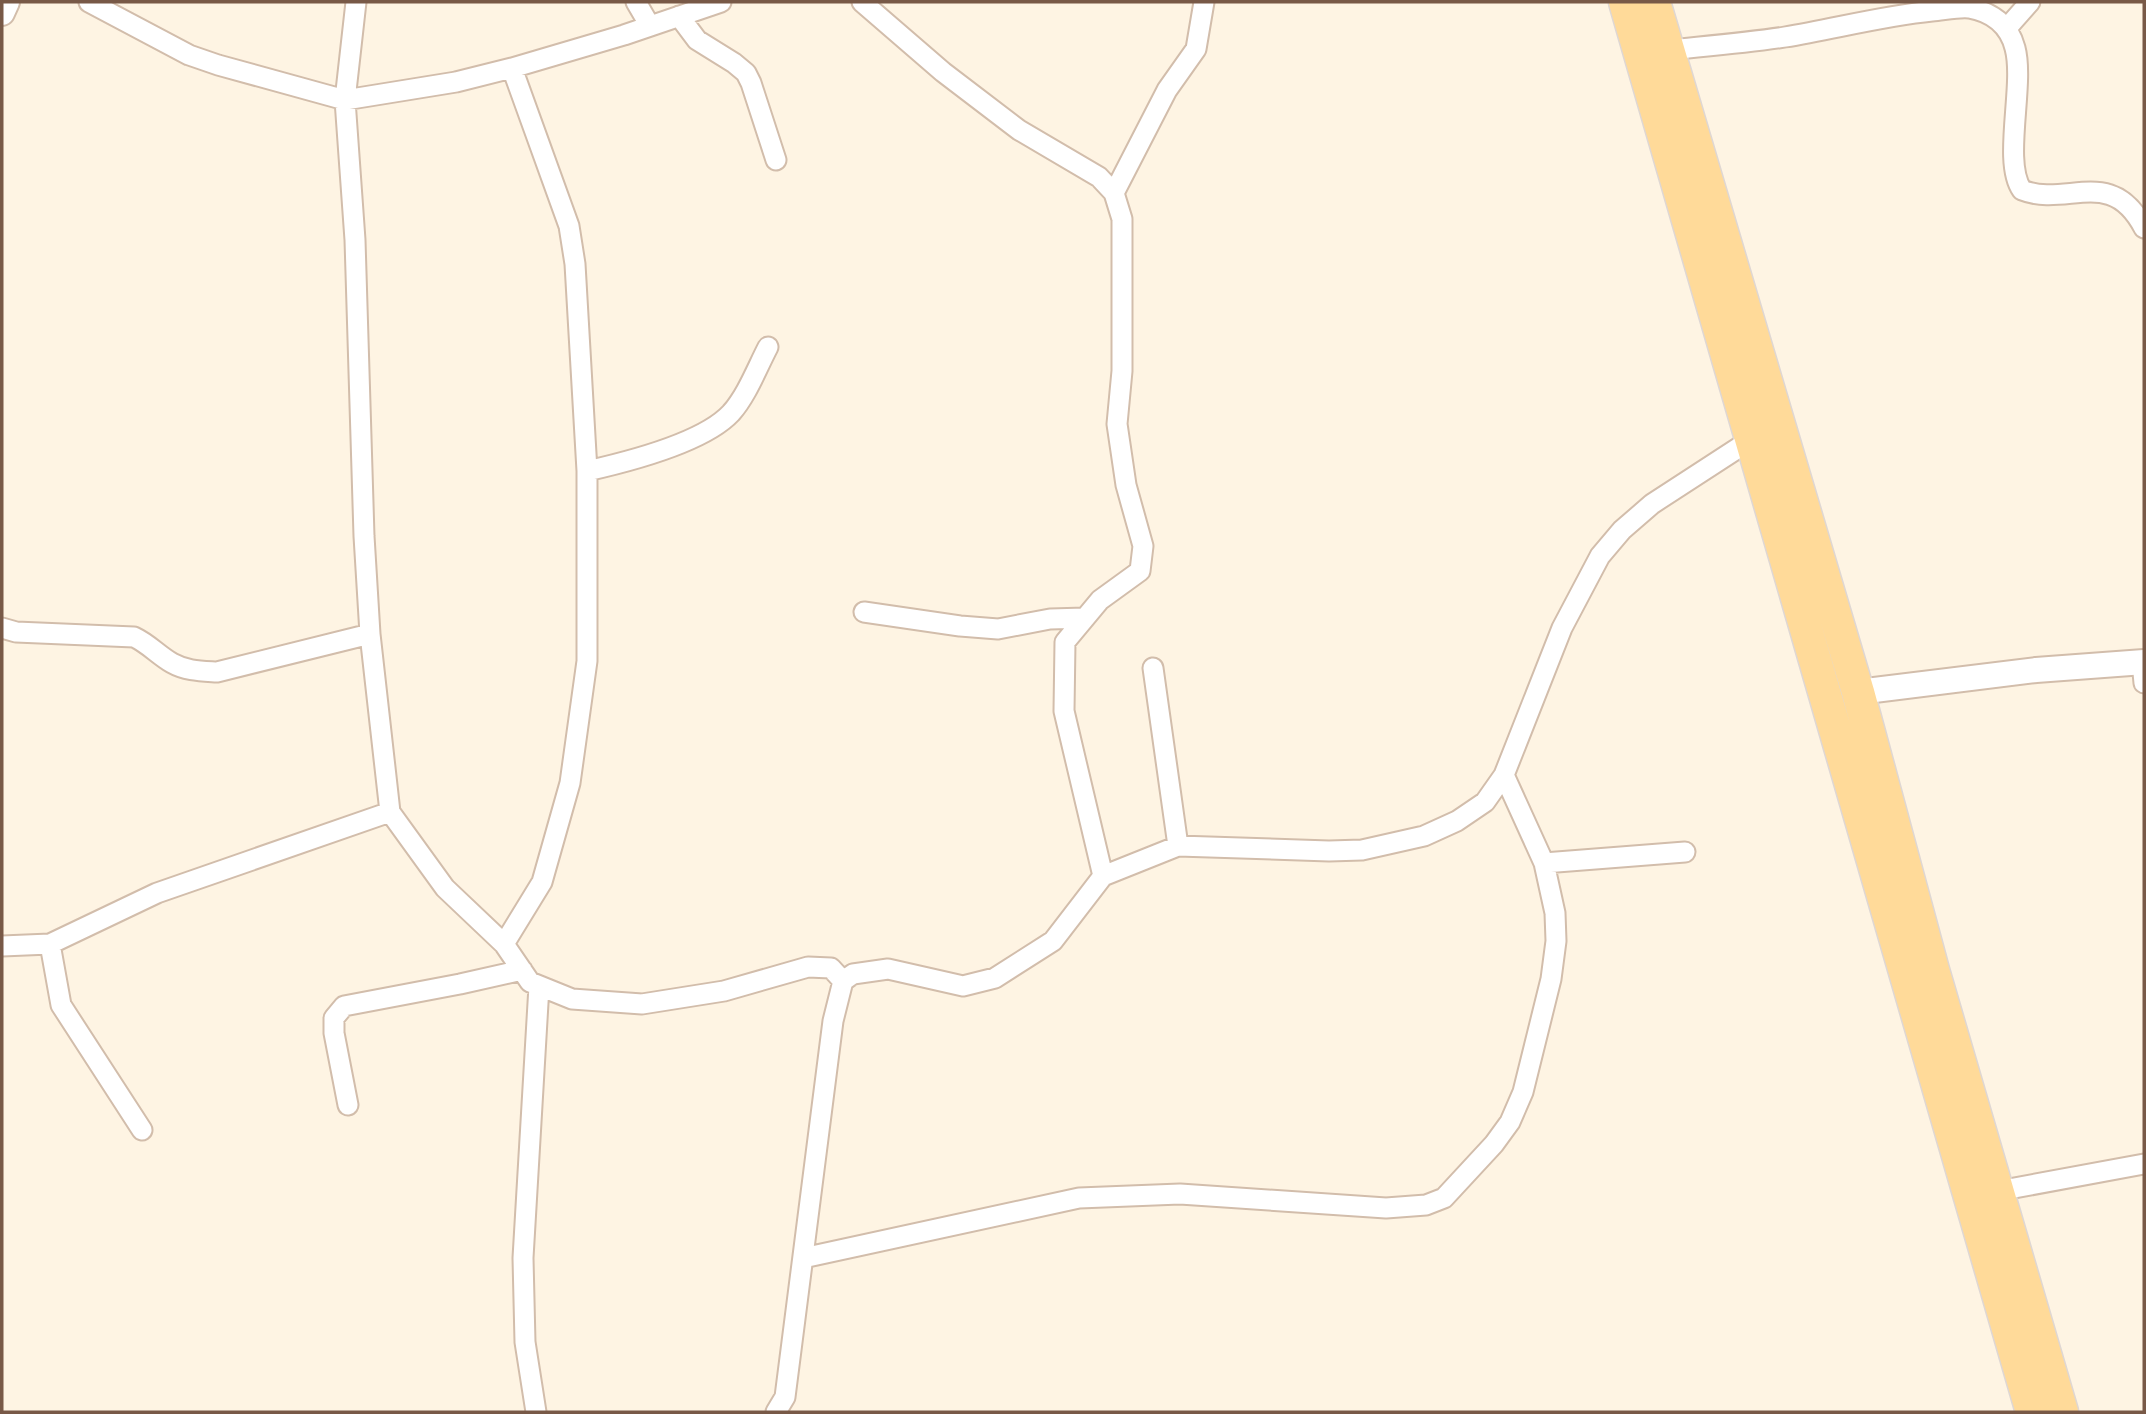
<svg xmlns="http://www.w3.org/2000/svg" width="2146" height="1414" font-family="Montserrat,sans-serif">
  <rect width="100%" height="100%" fill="#fef4e3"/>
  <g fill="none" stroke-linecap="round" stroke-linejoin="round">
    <defs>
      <path id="minor" d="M89,2L189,55L218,65L345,100L355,240L364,536L370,634L390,812L445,888L504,944L530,982L572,999L642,1004L724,991L808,967L831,968L843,981
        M356,2L345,100L456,82L512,68L569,226L575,264L587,471V661L570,783L542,882L504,944
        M636,2L650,26
        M862,2L943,72L1019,130L1099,177L1114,193L1122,219V371L1117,424L1126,485L1143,546L1140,571L1100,600L1065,642L1064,711L1103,876
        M679,16L697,40L734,63L746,73L751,83L776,160
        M2007,28L2030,2
        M1668,50C1707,46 1746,43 1785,37C1834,29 1882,16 1932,11C1944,10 1958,7 1969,8C1992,12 2009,25 2015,48C2025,85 2002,162 2022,190C2067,208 2111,165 2144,228
        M512,68L624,35L721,2
        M1114,193L1167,90L1196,49L1204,2
        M587,471C627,462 703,443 731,413C747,395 757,368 768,347
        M864,612L960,626L998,629L1050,619L1085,618
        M2,628L16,632L134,637C149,644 158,655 172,663C186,671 201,671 217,672L370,634
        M2142,662L2144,683
        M1153,668L1178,846
        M1544,863L1685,852
        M50,944L61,1005L142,1130
        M2,946L50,944L157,893L390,812
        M348,1105L334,1033V1018L344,1006L460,984L522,970
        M1998,1191L2144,1164
        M803,1258L1079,1198L1180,1194L1386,1208L1426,1205L1444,1198L1494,1144L1510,1122L1523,1092L1551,979L1556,941L1555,913L1544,863L1504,775
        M536,1412L525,1342L523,1258L539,986
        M776,1412L785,1397L833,1021L843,981L853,974L888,969L963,986L995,978L1053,941L1103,876L1178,846L1329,851L1362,850L1424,836L1457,821L1485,802L1504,775L1562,628L1600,556L1622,530L1652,504L1752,439"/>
      <path id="tertiary" d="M2,13L7,2
        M1858,692L2036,670L2144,662"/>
      <path id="primary" d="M1625,2L2032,1412
        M1654,2L1858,692L1933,970L2062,1412"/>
    </defs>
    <use href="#minor" stroke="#d2bdab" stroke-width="23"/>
    <use href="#tertiary" stroke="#d2bdab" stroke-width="28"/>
    <use href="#primary" stroke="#dfd7d3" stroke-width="35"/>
    <use href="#minor" stroke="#fff" stroke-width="19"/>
    <use href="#tertiary" stroke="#fff" stroke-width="24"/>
    <use href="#primary" stroke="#ffda99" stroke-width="32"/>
  </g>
  <rect width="2146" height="1414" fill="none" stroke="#785947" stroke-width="7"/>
</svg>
